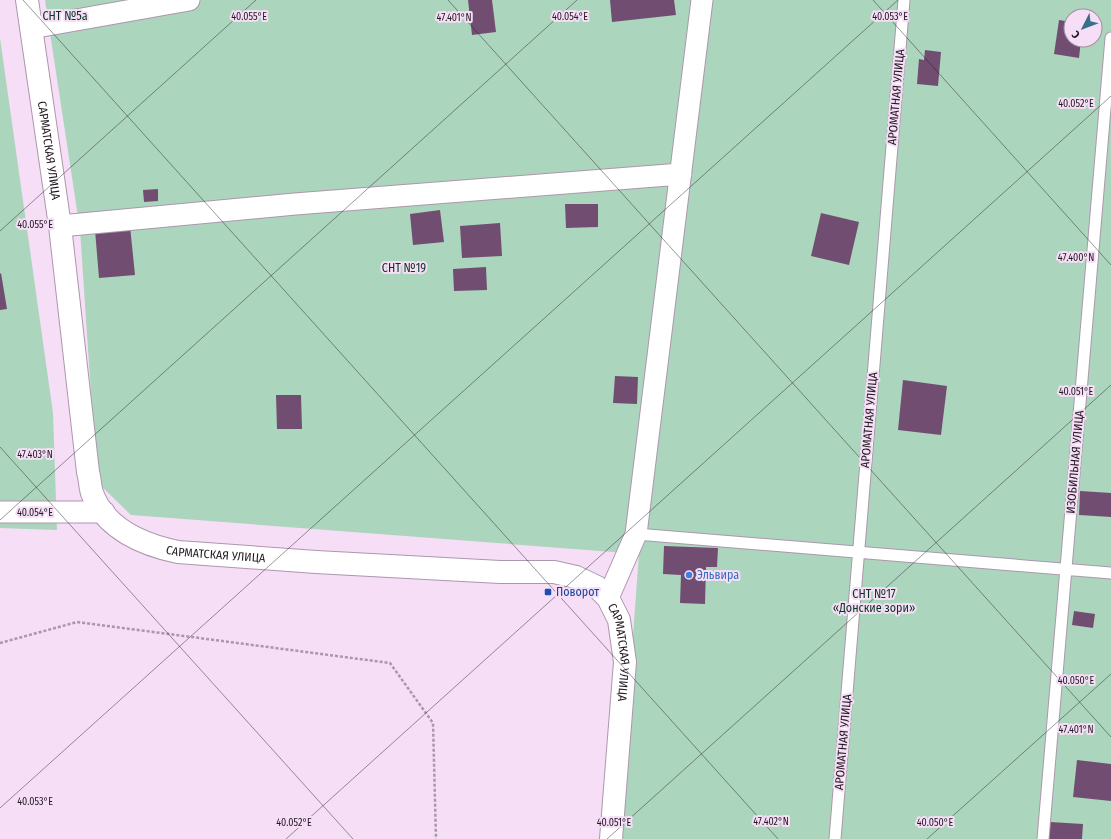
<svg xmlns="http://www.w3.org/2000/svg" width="1111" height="839" font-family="'Fira Sans Condensed',sans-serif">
  <rect width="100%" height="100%" fill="#f6def6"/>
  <path fill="#acd5bd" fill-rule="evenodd" d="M45,0H1111V839H618L639,554L131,515L97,482L80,230ZM1071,16H1095V40H1071Z
    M0,38L53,413L57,530L0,528Z"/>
  <path fill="#714e71" d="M468,0H492L496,32L472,35Z
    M610,0H674L676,15L612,22Z
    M1059,20L1071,22V40H1081L1079,58L1054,54Z
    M925,50L941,52L938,86L917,84L919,59L924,60Z
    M158,189V201L144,202L143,190Z
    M565,204H598V227L566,228Z
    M440,210L444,242L413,245L410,214Z
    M821,213L859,222L849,265L811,256Z
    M500,223L502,256L462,258L460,226Z
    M130,226L135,275L99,278L95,230Z
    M486,267L487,290L454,291L453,269Z
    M1,273L7,309L0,310V274Z
    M615,376L638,377L637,404L613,403Z
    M903,380L947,386L941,435L898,430Z
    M276,395H301L302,429H277Z
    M1080,491L1111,493V517L1079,515Z
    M664,546L718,548L717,567H706L705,604L680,603L681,575L663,574Z
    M1074,611L1095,614L1093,628L1072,625Z
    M1077,760L1111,764V801L1073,797Z
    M1050,822L1083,824L1082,839H1049Z"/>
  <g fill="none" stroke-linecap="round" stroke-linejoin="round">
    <defs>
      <path id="lane" d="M636,534L1111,573
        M835,839L904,0
        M1043,839L1111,38"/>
      <path id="street" d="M31,28L189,0
        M60,226L295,204L681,174
        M0,512H104
        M608,598L636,534L702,0"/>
      <g id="secondary">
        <path id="s1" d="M27,0L60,226L88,472C90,479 90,487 92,493C105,529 144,545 178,552L316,562L500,572H554L576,577L597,587L608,598L619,620L625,662L611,839"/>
      </g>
    </defs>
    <use href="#lane" stroke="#ad97ad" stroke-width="13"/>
    <use href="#street" stroke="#ad97ad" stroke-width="23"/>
    <use href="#secondary" stroke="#ad97ad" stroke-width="24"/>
    <path stroke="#aa97aa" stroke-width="2.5" stroke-dasharray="3 2" stroke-linecap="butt" d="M0,643L77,622L390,663L433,723L436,839"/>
    <use href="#lane" stroke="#fff" stroke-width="11"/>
    <use href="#street" stroke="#fff" stroke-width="21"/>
    <use href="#secondary" stroke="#fff" stroke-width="22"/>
  </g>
  <path fill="none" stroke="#211921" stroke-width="1" stroke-opacity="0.45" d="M23,0L778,839M448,0L1111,737M873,0L1111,265M0,231L256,0M0,447L353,839M0,520L577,0M0,808L898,0M286,839L1111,96M607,839L1111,385M927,839L1111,674"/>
  <circle fill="#3f7fe0" stroke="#f6def6" stroke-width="1.5" cx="689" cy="575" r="4"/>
  <rect fill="#1a4fb4" stroke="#f6def6" stroke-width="1.5" x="544" y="588" width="8" height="8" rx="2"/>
  <g text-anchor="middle" stroke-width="4" stroke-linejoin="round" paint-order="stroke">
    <g font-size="12" fill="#083520" stroke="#f6def6">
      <text x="65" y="20">СНТ №5а</text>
      <text x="404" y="272">СНТ №19</text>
      <text x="874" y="598">СНТ №17<tspan x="874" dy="14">«Донские зори»</tspan></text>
    </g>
    <g font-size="12" fill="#211921" stroke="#f6def6">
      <text transform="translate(896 97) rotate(-85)" y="4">АРОМАТНАЯ УЛИЦА</text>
      <text dy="4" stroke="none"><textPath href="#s1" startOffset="152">САРМАТСКАЯ УЛИЦА</textPath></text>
      <text transform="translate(869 420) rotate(-85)" y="4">АРОМАТНАЯ УЛИЦА</text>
      <text transform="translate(1075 462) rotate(-85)" y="4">ИЗОБИЛЬНАЯ УЛИЦА</text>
      <text dy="4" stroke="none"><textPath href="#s1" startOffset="644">САРМАТСКАЯ УЛИЦА</textPath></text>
      <text dy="4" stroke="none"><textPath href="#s1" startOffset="1101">САРМАТСКАЯ УЛИЦА</textPath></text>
      <text transform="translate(843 742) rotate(-85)" y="4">АРОМАТНАЯ УЛИЦА</text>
    </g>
    <g font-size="12" fill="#366cbe" stroke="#f6def6" text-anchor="start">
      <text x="697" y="579">Эльвира</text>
    </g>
    <g font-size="12" fill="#164399" stroke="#f6def6" text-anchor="start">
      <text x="556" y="596">Поворот</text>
    </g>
  </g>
  <g font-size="10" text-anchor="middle" fill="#211921" stroke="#f6def6" stroke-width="4" stroke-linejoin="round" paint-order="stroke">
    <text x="249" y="20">40.055°E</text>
    <text x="570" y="20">40.054°E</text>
    <text x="890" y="20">40.053°E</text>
    <text x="454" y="21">47.401°N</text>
    <text x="1076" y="107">40.052°E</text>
    <text x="35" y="228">40.055°E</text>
    <text x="1076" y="261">47.400°N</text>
    <text x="1076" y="395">40.051°E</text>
    <text x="35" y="458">47.403°N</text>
    <text x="35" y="516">40.054°E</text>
    <text x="1076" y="684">40.050°E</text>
    <text x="1076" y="733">47.401°N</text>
    <text x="35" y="805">40.053°E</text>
    <text x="771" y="825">47.402°N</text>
    <text x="294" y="826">40.052°E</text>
    <text x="614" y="826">40.051°E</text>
    <text x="935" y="826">40.050°E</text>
  </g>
  <g transform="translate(1083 28) rotate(228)"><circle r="19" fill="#f6def6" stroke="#a18fa1"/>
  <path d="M0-3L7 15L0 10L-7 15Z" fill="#38708a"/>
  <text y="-6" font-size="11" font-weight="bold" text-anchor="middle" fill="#211921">С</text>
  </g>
</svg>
